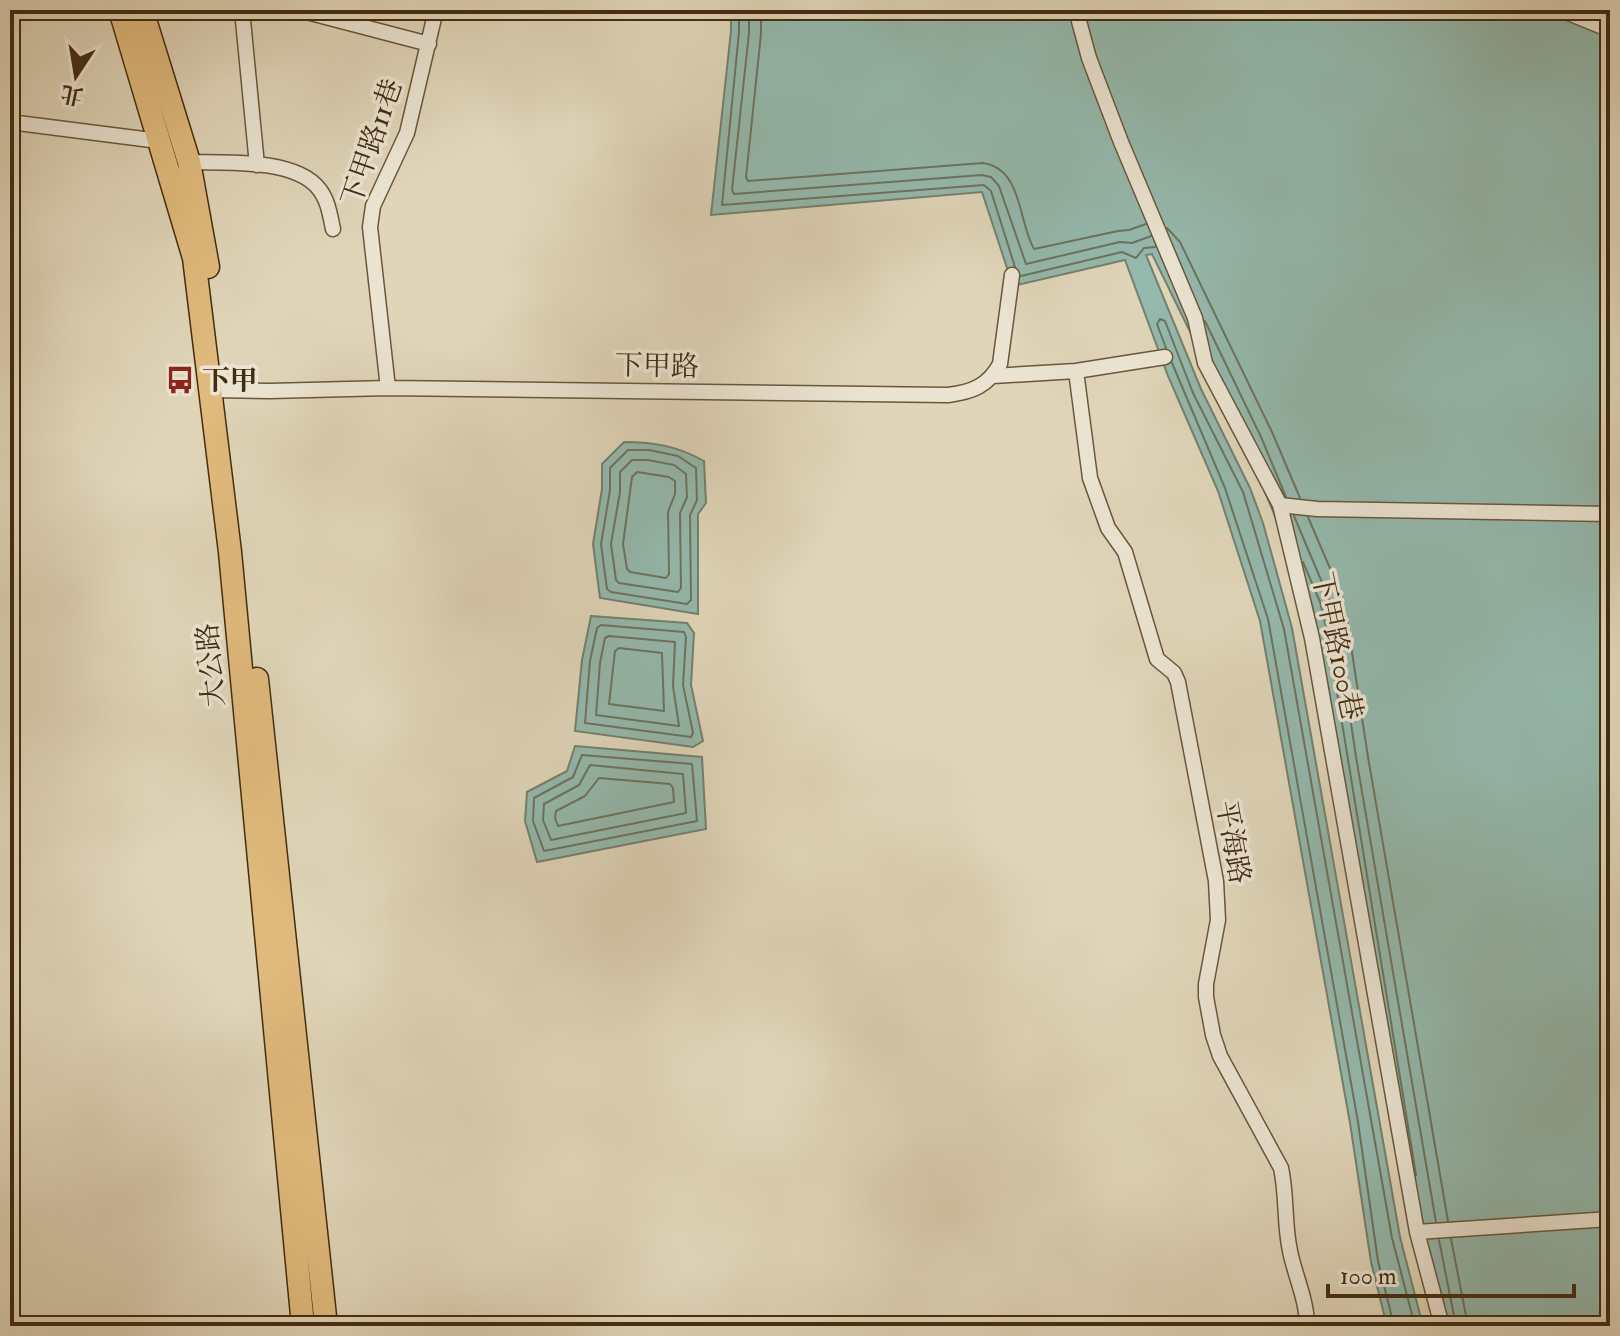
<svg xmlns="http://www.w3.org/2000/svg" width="1620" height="1336" font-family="'IM FELL Double Pica','Noto Serif TC',serif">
  <rect width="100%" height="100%" fill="#e0d5b9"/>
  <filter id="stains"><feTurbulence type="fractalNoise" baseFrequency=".0025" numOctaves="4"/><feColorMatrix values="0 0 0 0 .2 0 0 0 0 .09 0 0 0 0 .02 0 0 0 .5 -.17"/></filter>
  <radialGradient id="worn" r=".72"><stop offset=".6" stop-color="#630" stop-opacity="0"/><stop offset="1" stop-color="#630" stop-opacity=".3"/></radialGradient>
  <path fill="#94b9ad" stroke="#74816e" stroke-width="2" d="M731,10H1610V1326H1439L1312,605L1245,444L1152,254L1146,255L1201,389L1250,488L1263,523L1292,628L1400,1237L1423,1326H1387L1371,1262L1350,1123L1260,621L1218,491L1168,376L1125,260L1013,286L982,192L711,215L731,31Z
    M624,442C654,442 677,446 704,461L706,503L698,514V614L600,598L593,544L602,489V464Z
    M591,616L687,623L694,633L691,685L703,741L693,747L575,731L582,660Z
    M575,746L702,757L706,829L537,862L525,821L527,792L567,771Z"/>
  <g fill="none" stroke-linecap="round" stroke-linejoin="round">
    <path stroke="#6c735e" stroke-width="2" d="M739,10V32L722,205L984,185L991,191L1015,267
      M749,10V33L732,190L734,194L982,175L991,177L999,186L1026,264L1120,242L1132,243L1151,236
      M761,10V34L746,177L748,181L983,163C1023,169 1018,222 1034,249L1118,231L1129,230L1146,224
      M1167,228L1180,242L1272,432L1300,498
      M1021,276L1122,252L1136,258L1144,248L1155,247
      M1205,321L1261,437L1286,497
      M1166,348L1157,324L1160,319L1165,321L1193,393L1243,492L1284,629L1392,1238L1415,1326
      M1172,363L1225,488L1268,619L1358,1122L1378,1261L1394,1326
      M649,450L678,456L696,468L697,500L690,515L691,600L687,604L611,592L607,589L601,544L610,490V468L628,450Z
      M648,460L674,465L686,474L687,497L680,513L681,588L678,592L619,583L616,580L611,544L620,492V472L632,460Z
      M637,472L669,477L675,481V494L668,512L669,574L666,578L630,572L627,569L623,544L632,477Z
      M1294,516L1329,599L1337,629L1356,757L1436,1222
      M1308,517L1341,594L1348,626L1368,757L1448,1221
      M1303,562L1320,602L1327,631L1416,1175
      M601,625L684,632L686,637L683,685L693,733L691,737L585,723L590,661L597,628Z
      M609,636L675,642L673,686L679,726L596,715L600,663L605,638Z
      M619,648L662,653L664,711L609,704L615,651Z
      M582,755L692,764L697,821L544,851L533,821L534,798L573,777Z
      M590,765L683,774L686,813L551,840L543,820L544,804L579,785Z
      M599,778L670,784L673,788L674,802L558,826L555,818L556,811L585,796Z
      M1451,1239L1468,1326
      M1439,1240L1456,1326"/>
    <defs>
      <path id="minor" d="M242,10L257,165
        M299,10L429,44
        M1076,10L1089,58L1121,142L1195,318L1205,363L1280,505L1312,638L1417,1232L1442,1326
        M1561,10L1610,30
        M10,122L159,141
        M189,162C224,163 295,158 319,189C328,200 330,215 333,229
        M1076,371L1090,478L1108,528L1125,552L1157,659L1174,673L1178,682L1216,881L1218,920L1206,984V997L1213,1035L1220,1056L1281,1168C1287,1195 1284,1224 1290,1251C1295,1276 1307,1300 1307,1326
        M993,376L1076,371L1165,357
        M388,388L370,227L373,206L407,133L435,14L438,10
        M211,390L270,391L388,388L948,395C972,392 988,386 1000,364L1012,275
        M1280,505L1317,509L1610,514
        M1417,1232L1610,1219"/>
      <path id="primary" d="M120,10L194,258L230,552L303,1326
        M142,10L189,162L208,267
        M257,679L326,1326"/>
    </defs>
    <use href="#minor" stroke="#6a573a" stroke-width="17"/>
    <use href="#primary" stroke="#432d0f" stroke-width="25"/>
    <use href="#minor" stroke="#ebe4d2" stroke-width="14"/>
    <use href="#primary" stroke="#e0ba7c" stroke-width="22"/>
  </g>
  <defs>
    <symbol id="bus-bare" viewBox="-9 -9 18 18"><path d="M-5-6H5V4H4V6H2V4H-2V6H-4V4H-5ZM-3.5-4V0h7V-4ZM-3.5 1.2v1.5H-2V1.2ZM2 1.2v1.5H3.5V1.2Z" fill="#8f2418" stroke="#ebe4d2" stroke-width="2.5" paint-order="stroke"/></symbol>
  </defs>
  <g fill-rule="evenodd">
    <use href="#bus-bare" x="160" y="360" width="40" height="40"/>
  </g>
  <g text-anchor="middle" stroke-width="7" stroke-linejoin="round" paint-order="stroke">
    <g font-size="28" fill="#432d0f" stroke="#ebe4d2">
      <text transform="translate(371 142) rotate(-71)" y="10">下甲路11巷</text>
      <text transform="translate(657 365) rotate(1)" y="10">下甲路</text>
      <text transform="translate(1338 646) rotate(78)" y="10">下甲路100巷</text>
      <text transform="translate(210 665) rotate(-95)" y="10">大公路</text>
      <text transform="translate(1234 842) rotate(80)" y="10">平海路</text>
    </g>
    <g font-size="28" font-weight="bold" fill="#432d0f" stroke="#ebe4d2" text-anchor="start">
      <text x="202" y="390">下甲</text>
    </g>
  </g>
  <rect width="1620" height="1336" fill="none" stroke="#e0d5b9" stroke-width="40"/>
  <rect x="12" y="12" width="1596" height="1312" fill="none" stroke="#432d0f" stroke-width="4"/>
  <rect x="20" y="20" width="1580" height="1296" fill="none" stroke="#432d0f" stroke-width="2"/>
  <g transform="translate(76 76) rotate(192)" stroke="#ebe4d2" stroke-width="6" paint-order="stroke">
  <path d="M0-6L14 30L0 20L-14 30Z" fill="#432d0f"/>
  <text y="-12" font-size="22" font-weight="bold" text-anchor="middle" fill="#432d0f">北</text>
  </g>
  <path d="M1328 1284v12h246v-12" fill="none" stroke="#432d0f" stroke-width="4"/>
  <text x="1340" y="1284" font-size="24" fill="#432d0f" stroke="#ebe4d2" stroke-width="6" paint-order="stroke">100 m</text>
  <rect width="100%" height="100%" filter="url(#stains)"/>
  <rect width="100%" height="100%" fill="url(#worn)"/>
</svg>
